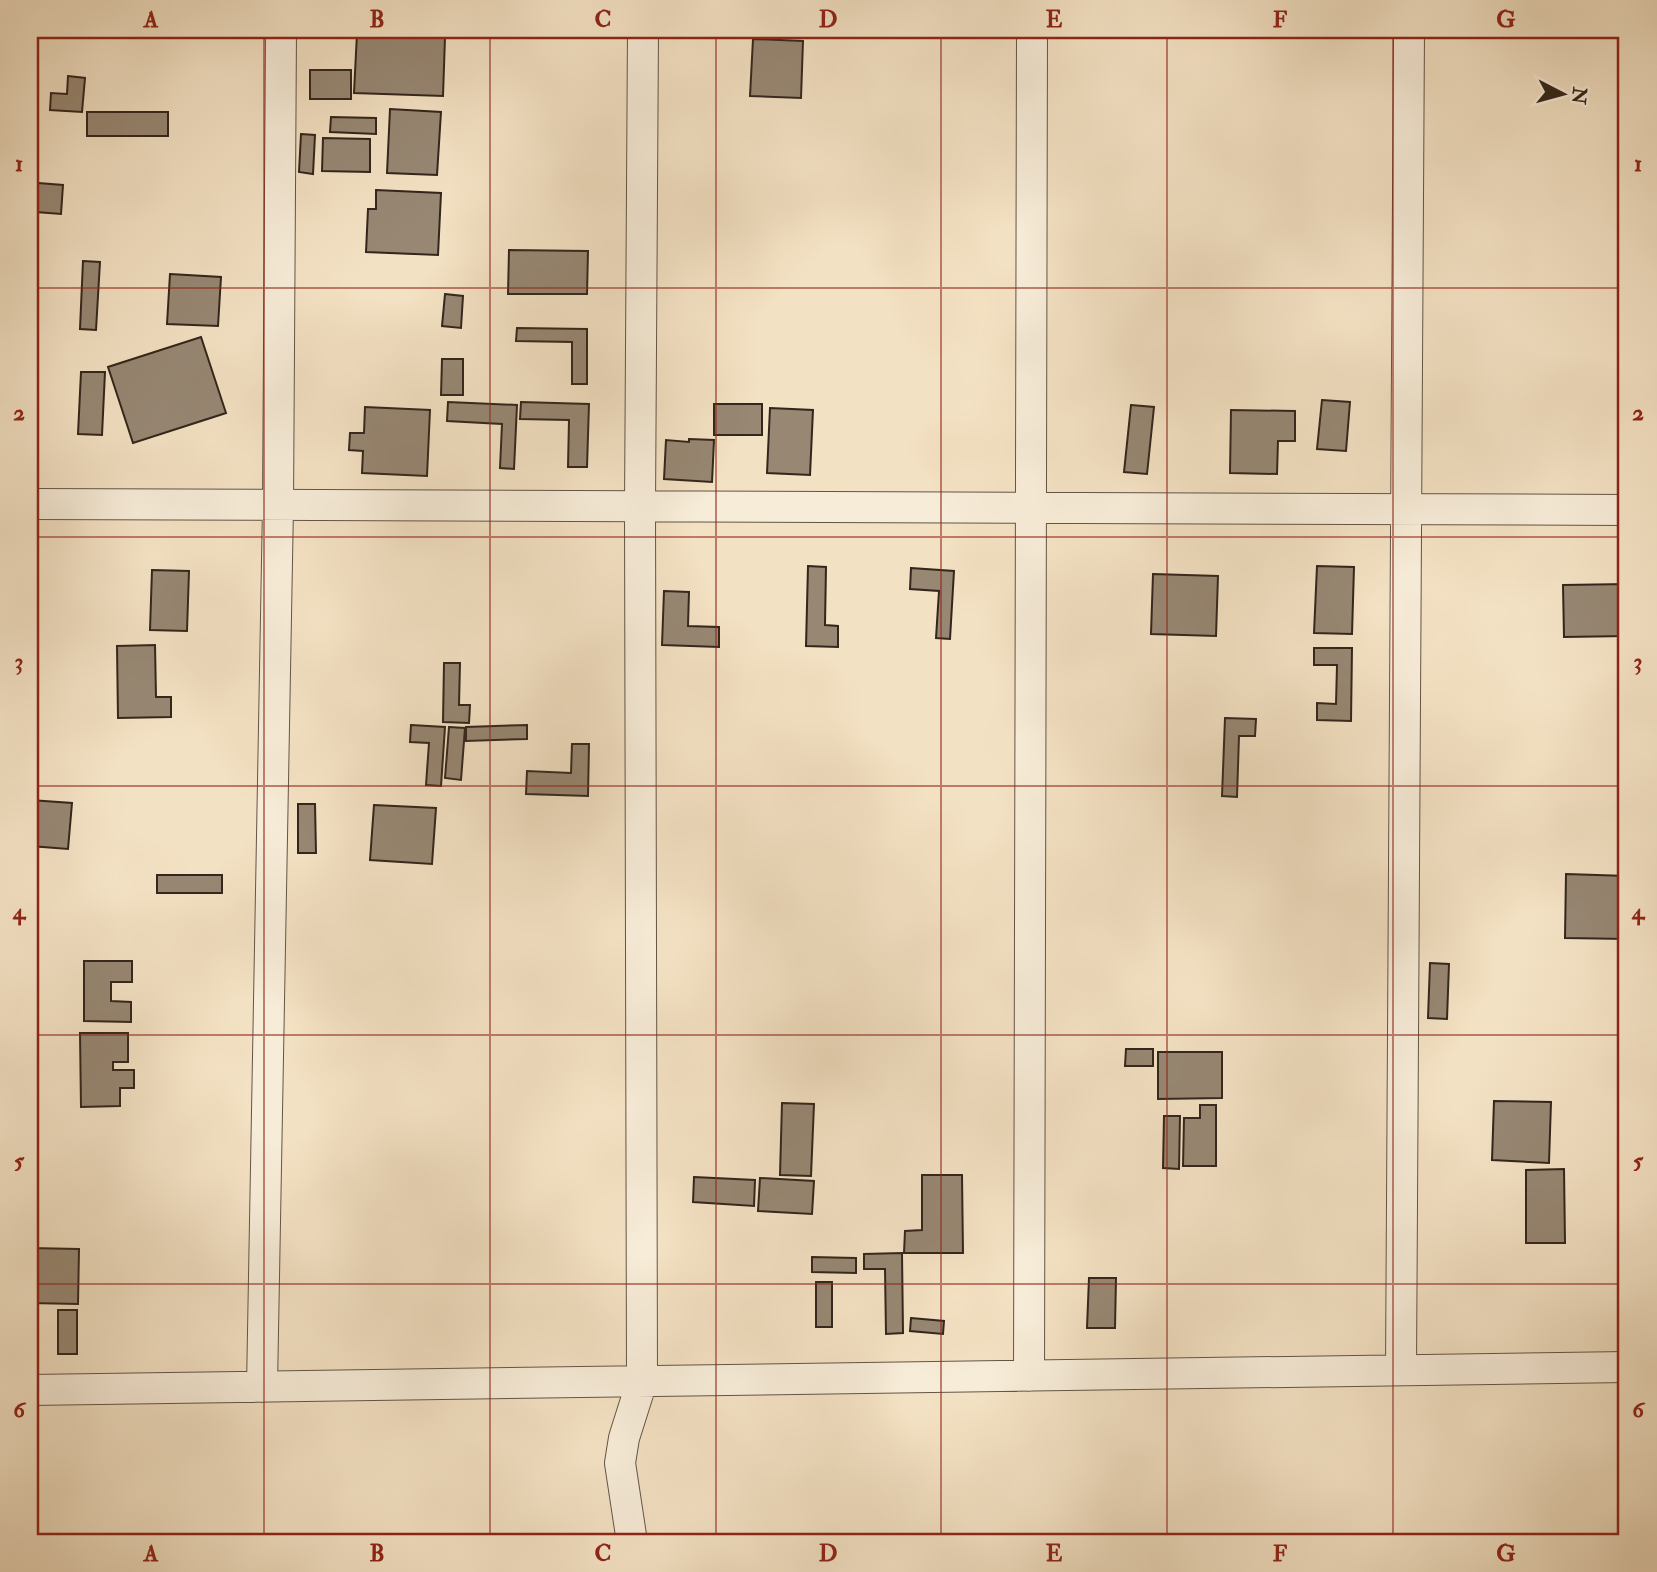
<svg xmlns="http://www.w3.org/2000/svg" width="1657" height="1572" font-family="'IM FELL Double Pica',serif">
  <rect width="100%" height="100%" fill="#f3e1c3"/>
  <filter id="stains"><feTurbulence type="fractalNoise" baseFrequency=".00286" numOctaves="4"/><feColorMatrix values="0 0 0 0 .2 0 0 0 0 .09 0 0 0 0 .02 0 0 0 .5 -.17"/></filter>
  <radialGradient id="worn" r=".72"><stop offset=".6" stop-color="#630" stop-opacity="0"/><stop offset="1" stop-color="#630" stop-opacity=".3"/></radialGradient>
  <path fill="#978773" stroke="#33261c" stroke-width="2" d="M357,33L445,37L443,96L354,93Z
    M753,39L803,41L801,98L750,96Z
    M310,70H351V99H310Z
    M68,76L85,78L82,112L50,110L51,93L67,94Z
    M390,109L441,112L437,175L387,173Z
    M87,112H168V136H87Z
    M331,117L376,118V134L330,132Z
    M301,134L315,135L313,174L299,172Z
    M323,138L370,139V172L322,171Z
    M38,183L63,185L61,214L36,212Z
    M376,190L441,193L438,255L366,252L368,209H376Z
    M509,250L588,251L587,294H508Z
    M83,261L100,262L96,330L80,329Z
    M170,274L221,277L218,326L167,324Z
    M445,294L463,296L461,328L442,326Z
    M517,328L587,329V384H572V342L516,341Z
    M201,337L226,413L133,443L108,367Z
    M442,359H463V395H441Z
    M81,372H105L102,435L78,434Z
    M1322,400L1350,402L1346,451L1317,449Z
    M448,402L517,405L514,469L500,468L502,424L447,421Z
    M521,402L589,404L587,467H568L569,420L520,419Z
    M714,404H762V435H714Z
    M1131,405L1154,407L1147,474L1124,472Z
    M365,407L430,410L427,476L362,473L363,451L349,450L350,433H364Z
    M770,408L813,410L810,475L767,473Z
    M1231,410L1295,411V441H1278L1277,474L1230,473Z
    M689,439L714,440L712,482L664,479L666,440L689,442Z
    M808,566L826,567L825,625L838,626V647L806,646Z
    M1317,566L1354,567L1352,634L1314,633Z
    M911,568L954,571L950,639L936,638L939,591L910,589Z
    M152,570L189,571L187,631L150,630Z
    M1153,574L1218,576L1216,636L1151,634Z
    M1627,584V636L1564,637L1563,585Z
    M664,591L689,592L688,626L719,627V647L662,645Z
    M155,645L156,697H171V717L118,718L117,646Z
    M1314,648H1352L1351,721L1317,720V703L1336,704L1337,665H1314Z
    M444,663H460L459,705H470L469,723L443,722Z
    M1225,718L1256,719L1255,736H1239L1237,797L1222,796Z
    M411,725L445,727L441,786L426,785L429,743L410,742Z
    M527,725V739L466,741V727Z
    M449,727L465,728L461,780L445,778Z
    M572,744H589L588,796L526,794L527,771L571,773Z
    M30,800L72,803L68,849L30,846Z
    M298,804H315L316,853H298Z
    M374,805L436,808L432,864L370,860Z
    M1566,874L1627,876V939L1565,938Z
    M157,875H222V893H157Z
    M84,961H132V982H111V1001L131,1002V1022L84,1021Z
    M1430,963L1449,964L1447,1019L1428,1018Z
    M80,1033H128V1062H113V1070H134V1088H120V1106L81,1107Z
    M1126,1049H1153V1066H1125Z
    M1158,1052H1222V1098L1158,1099Z
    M1494,1101L1551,1102L1549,1163L1492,1160Z
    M782,1103L814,1104L811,1176L780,1175Z
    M1200,1105H1216V1166H1183L1184,1118H1200Z
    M1164,1116H1180L1179,1169L1163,1168Z
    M1564,1169L1565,1243H1526V1170Z
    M922,1175H962L963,1253H904L905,1231L922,1230Z
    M694,1177L755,1180L754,1206L693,1202Z
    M760,1178L814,1181L812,1214L758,1211Z
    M30,1248L79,1249L78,1304L30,1303Z
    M902,1253L903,1333L886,1334L885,1269H864V1254Z
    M812,1257L856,1258V1273L812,1272Z
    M1089,1278H1116L1115,1328H1087Z
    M816,1282H832V1327H816Z
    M58,1310H77V1354H58Z
    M911,1318L944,1321L943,1334L910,1331Z
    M30,1333H38L37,1353H30Z"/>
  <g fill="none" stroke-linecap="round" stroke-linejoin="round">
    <defs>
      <path id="minor" d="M30,504L1627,510
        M1401,1370L1409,30
        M1029,1376L1032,30
        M262,1387L278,506L281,30
        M30,1390L1627,1367
        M632,1542L620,1463L624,1438L642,1381L640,507L643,30"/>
    </defs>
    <use href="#minor" stroke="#635546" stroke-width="32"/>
    <use href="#minor" stroke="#f7ecd8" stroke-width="30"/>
  </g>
  <path fill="none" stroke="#8f2418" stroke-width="2" stroke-opacity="0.55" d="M264,30V1542M490,30V1542M716,30V1542M941,30V1542M1167,30V1542M1393,30V1542M30,288H1627M30,537H1627M30,786H1627M30,1035H1627M30,1284H1627"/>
  <rect width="1657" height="1572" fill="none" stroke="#f3e1c3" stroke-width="77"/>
  <g transform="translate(1563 94) rotate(96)" stroke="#f7ecd8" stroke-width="5" paint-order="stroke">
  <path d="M0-5L12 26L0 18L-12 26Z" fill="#33261c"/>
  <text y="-10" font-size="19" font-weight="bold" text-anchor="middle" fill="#33261c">N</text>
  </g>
  <rect x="38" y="38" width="1580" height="1496" fill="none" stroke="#8f2418" stroke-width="2.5"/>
  <g font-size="23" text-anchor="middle" font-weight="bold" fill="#8f2418">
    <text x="151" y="27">A</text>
    <text x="377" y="27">B</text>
    <text x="603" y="27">C</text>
    <text x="828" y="27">D</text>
    <text x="1054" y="27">E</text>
    <text x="1280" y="27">F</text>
    <text x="1506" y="27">G</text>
    <text x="19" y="171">1</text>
    <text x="1638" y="171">1</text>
    <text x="19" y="420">2</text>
    <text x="1638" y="420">2</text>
    <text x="19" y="669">3</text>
    <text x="1638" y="669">3</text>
    <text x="19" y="919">4</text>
    <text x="1638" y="919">4</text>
    <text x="19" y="1168">5</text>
    <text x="1638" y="1168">5</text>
    <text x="19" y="1417">6</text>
    <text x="1638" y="1417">6</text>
    <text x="151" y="1561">A</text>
    <text x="377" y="1561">B</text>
    <text x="603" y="1561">C</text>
    <text x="828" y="1561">D</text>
    <text x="1054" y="1561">E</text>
    <text x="1280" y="1561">F</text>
    <text x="1506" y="1561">G</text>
  </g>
  <rect width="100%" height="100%" filter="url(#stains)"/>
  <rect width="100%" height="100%" fill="url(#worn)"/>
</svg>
